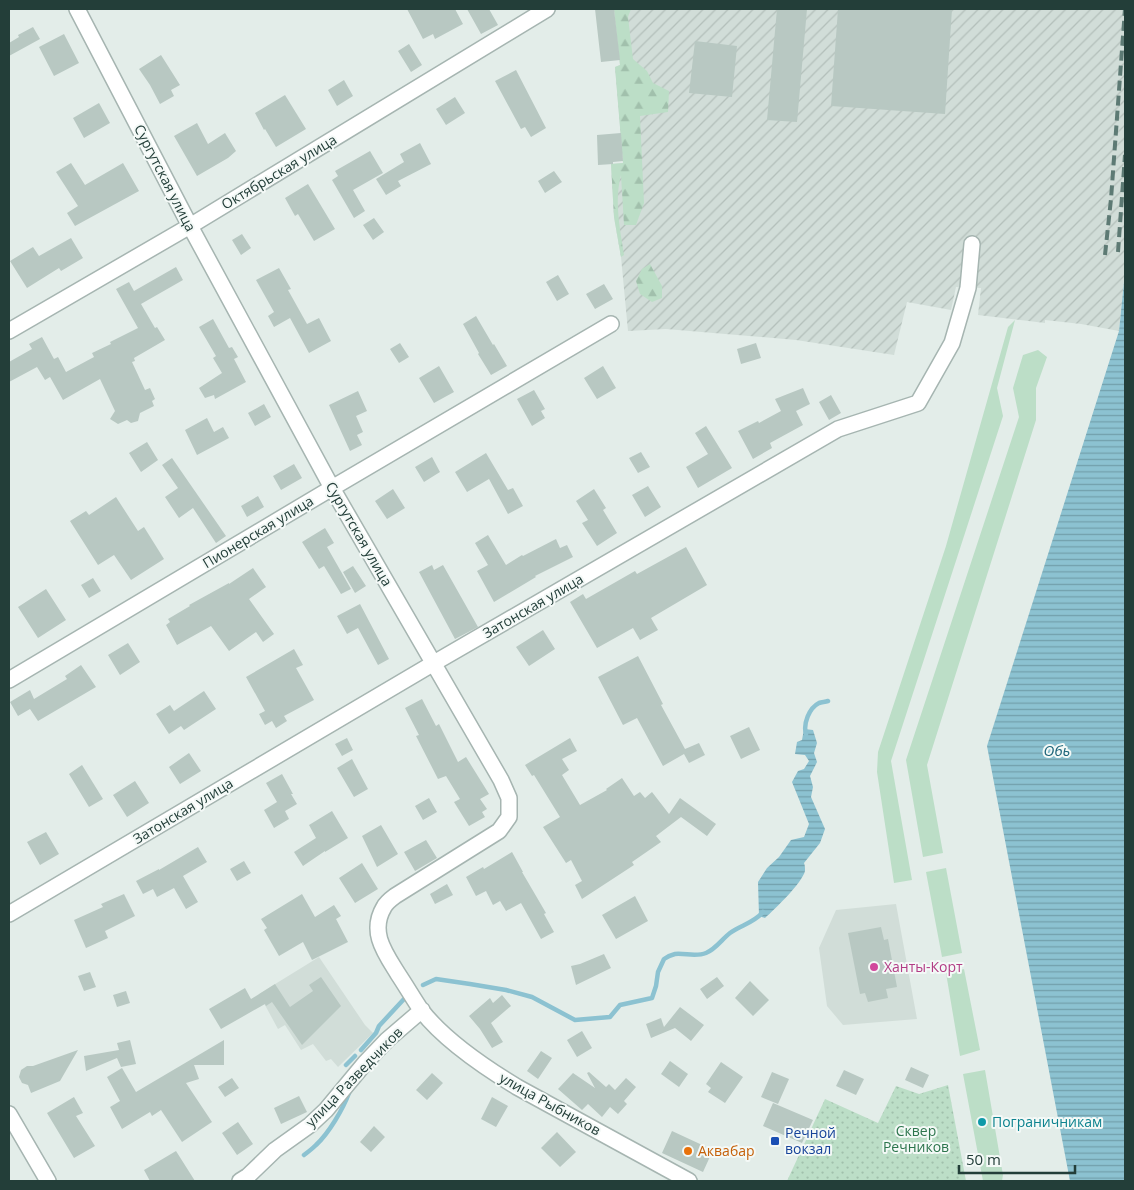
<svg xmlns="http://www.w3.org/2000/svg" width="1134" height="1190" font-family="'Open Sans',sans-serif">
  <defs>
    <pattern id="industrial-furrows" width="10" height="10" patternUnits="userSpaceOnUse" patternTransform="scale(1.25)"><rect width="10" height="10" fill="#d1ddd8"/><path d="M-1 1l2-2M0 10L10 0M9 11l2-2" fill="none" stroke="#b3bfba"/></pattern>
    <pattern id="forest-firs" width="22" height="20" patternUnits="userSpaceOnUse" patternTransform="scale(1.25)"><rect width="22" height="20" fill="#bcdec7"/><path d="M5 1l3.5 6h-7zM16 11l3.5 6h-7z" fill="#a1c0ac"/></pattern>
    <pattern id="park-dots" width="8" height="8" patternUnits="userSpaceOnUse" patternTransform="scale(1.25)"><rect width="8" height="8" fill="#bcdec7"/><path d="M2 2h.1M6 6h.1" fill="none" stroke="#a1c0ac" stroke-width="1.8" stroke-linecap="round"/></pattern>
    <pattern id="water-rules" width="6" height="5" patternUnits="userSpaceOnUse" patternTransform="scale(1.25)"><rect width="6" height="5" fill="#8cc2d1"/><path d="M0 2.5h6" fill="none" stroke="#729fab"/></pattern>
  </defs>
  <rect width="100%" height="100%" fill="#e3ede9"/>
  <path fill="#d1ddd8" d="M896,904L917,1019L843,1025L827,1006L819,948L836,910Z
    M319,957L365,1025L373,1033L338,1067L331,1059L326,1061L313,1044L301,1050L285,1025L278,1029L259,994Z"/>
  <path fill="url(#industrial-furrows)" d="M614,9H1125V272L1119,331L1081,324L1045,320V323L978,315L981,288L956,287L951,310L907,302L894,355L796,340L666,329L628,331L621,257L614,217L611,164L623,163L615,67L620,65Z"/>
  <path fill="#bcdec7" d="M1015,320L997,388L1003,416L891,761L912,880L894,883L877,772L878,752L946,546L1008,327Z
    M1038,350L1047,357L1036,388V420L927,765L943,853L923,857L906,760L1019,417L1013,388L1023,355Z
    M946,868L962,953L942,957L926,872Z
    M964,969L980,1050L960,1056L946,973Z
    M985,1070L1003,1175L1002,1181H983L963,1074Z"/>
  <path fill="url(#forest-firs)" d="M614,9H631L628,17L633,59L647,71L653,83L669,91L668,112L640,116L644,203L636,225H624L621,175C614,201 620,229 624,255L621,257L614,217L611,164L623,163L615,67L620,65Z
    M650,264L662,286V298L652,302L640,294L636,281L642,269Z"/>
  <path fill="url(#park-dots)" d="M948,1085L966,1181H787L825,1099L878,1123L896,1086L919,1094Z"/>
  <path fill="url(#water-rules)" d="M1125,272V1181H1070L987,746L1119,331Z
    M804,729L813,730L817,743L814,753L817,762L810,776L813,787L811,797L825,829L820,843L804,863C805,865 805,868 805,871C802,883 775,909 765,918L759,916L758,882L767,868L779,857L791,840L804,837L809,824L792,782L798,771L804,769L809,761L805,755L795,754L797,742L802,740Z"/>
  <g fill="none" stroke-linecap="round" stroke-linejoin="round">
    <path stroke="#8cc2d1" stroke-width="4.5" d="M806,734C803,724 809,708 819,703C822,702 825,702 828,701
      M423,985L436,979L470,984L506,990L532,997L575,1020L610,1017L620,1005L652,998L656,986L658,972L664,959C667,957 671,955 675,954C685,953 696,957 706,953C716,949 722,939 730,933C741,925 754,923 763,912
      M361,1050L376,1033L379,1026L404,999
      M346,1065L355,1056
      M304,1155C308,1152 312,1149 316,1145C329,1133 343,1109 349,1093"/>
  </g>
  <path fill="#b8c8c2" d="M407,9H455L463,24L435,39L433,34L423,39Z
    M467,9H489L498,25L481,34Z
    M595,9H614L620,60L601,62Z
    M777,9H807L797,122L767,120Z
    M838,9H952L945,114L831,106Z
    M33,27L40,39L9,56V43L19,37L18,35Z
    M64,34L79,63L54,76L39,47Z
    M695,41L737,46L732,97L689,93Z
    M409,44L422,65L411,72L398,51Z
    M161,55L180,85L171,90L174,96L160,104L150,85L139,69Z
    M516,70L546,128L531,137L525,127L521,129L495,81Z
    M344,80L353,96L337,106L328,90Z
    M285,95L306,129L276,147L265,129L264,130L255,113Z
    M455,97L465,113L446,125L436,109Z
    M99,103L110,123L84,138L73,118Z
    M197,123L208,144L225,133L236,151L228,158L197,176L174,136Z
    M621,133L623,161L613,162V164L598,165L597,135Z
    M420,143L431,164L398,181L401,186L386,195L376,179L404,162L400,154Z
    M370,151L383,173L353,190L365,211L354,218L332,180L338,176L335,171Z
    M71,163L85,185L123,163L139,191L75,226L67,213L78,206L56,172Z
    M554,171L562,182L545,193L538,181Z
    M308,184L335,229L314,241L298,214L295,216L285,198Z
    M374,218L384,232L373,240L363,225Z
    M242,234L251,248L241,255L232,240Z
    M71,238L83,258L61,271L59,268L27,288L10,261L33,247L39,256Z
    M176,267L183,280L141,304L155,328L157,327L165,340L134,358L135,361L132,362L145,390L150,388L155,399L152,401L154,406L140,413L138,421L131,423L127,420L118,424L110,419L115,411L100,379L63,400L50,377L45,380L37,367L9,382V362L32,349L29,344L42,337L54,359L58,357L66,372L94,357L92,353L111,344L110,342L138,328L116,289L129,282L134,291Z
    M279,268L291,289L288,290L307,324L319,318L331,341L309,353L290,318L274,327L268,316L274,312L256,280Z
    M558,275L569,294L557,301L546,282Z
    M604,284L613,299L595,309L586,294Z
    M476,316L493,345L494,344L507,366L491,375L478,354L479,353L463,324Z
    M213,319L229,348L232,347L238,357L234,359L246,382L215,399L214,395L205,398L199,388L222,373L213,358L216,356L199,327Z
    M400,343L409,357L399,363L390,349Z
    M756,343L761,358L741,364L737,349Z
    M439,366L454,392L434,403L419,378Z
    M603,366L616,388L597,399L584,378Z
    M803,388L810,404L796,411L803,425L770,443L772,448L753,459L738,431L758,421L759,423L781,411L775,399Z
    M534,390L545,409L541,411L545,418L532,426L517,399Z
    M358,391L367,411L356,416L363,432L357,435L362,445L350,451L329,405Z
    M831,395L841,413L829,420L819,402Z
    M264,404L271,417L255,426L248,413Z
    M207,418L214,432L223,427L229,438L197,455L185,430Z
    M706,426L732,468L698,488L686,467L708,454L695,433Z
    M147,442L158,460L141,472L129,453Z
    M641,452L650,467L638,473L629,458Z
    M486,453L508,490L513,488L523,506L508,514L489,479L467,492L455,472Z
    M432,457L440,472L424,482L415,467Z
    M172,458L226,536L216,543L193,508L179,518L165,497L178,488L162,465Z
    M294,464L302,478L281,490L273,476Z
    M648,486L661,507L645,517L632,495Z
    M393,489L405,508L387,519L375,501Z
    M594,489L606,508L603,510L617,533L597,546L582,523L588,520L576,501Z
    M258,496L264,507L247,517L241,506Z
    M116,497L138,531L144,527L164,559L131,580L114,555L98,565L70,521L86,511L89,515Z
    M325,528L334,543L327,547L351,589L341,594L324,566L319,569L302,542Z
    M488,535L506,565L522,555L523,556L556,539L560,548L567,545L573,557L535,576L536,577L494,602L477,571L488,565L475,543Z
    M686,547L707,585L651,618L658,630L640,640L633,628L597,648L570,602L583,594L586,599L635,571L637,574Z
    M432,565L434,570L443,565L478,627L455,639L419,572Z
    M353,566L366,586L355,593L343,572Z
    M253,568L266,587L249,599L274,634L263,642L256,632L229,651L211,626L177,645L166,625L170,622L168,619L190,606L189,605L229,583V584Z
    M93,578L101,591L89,598L81,585Z
    M46,589L66,620L38,638L18,607Z
    M360,604L389,659L378,665L358,628L347,634L337,616Z
    M543,630L555,649L529,666L516,647Z
    M128,643L140,662L120,675L108,655Z
    M294,649L303,665L296,668L314,700L284,716L287,721L276,728L272,721L265,725L259,714L265,711L246,677Z
    M638,656L663,704L661,705L685,749L699,743L705,755L689,763L684,754L663,766L637,718L623,725L598,677Z
    M81,665L96,687L38,721L30,709L18,716L10,702L30,690L34,699L67,679L65,676Z
    M204,691L216,709L184,730L181,726L169,734L156,714L170,705L174,711Z
    M422,699L436,726L439,724L458,762L466,757L489,794L480,799L487,809L482,812L485,817L469,826L454,802L460,799L446,776L438,779L416,736L419,735L405,708Z
    M749,727L760,750L741,759L730,736Z
    M347,738L353,750L342,756L335,744Z
    M570,738L577,751L562,759L569,770L562,775L580,805L607,790L606,789L622,778L634,796L640,792L645,798L652,792L669,814L680,798L716,824L707,836L681,817L656,836L661,842L632,862L634,865L582,899L575,885L582,881L571,860L566,863L543,827L560,817L534,775L532,776L525,765Z
    M189,753L201,771L180,784L169,767Z
    M352,759L368,789L354,797L337,768Z
    M82,765L103,799L89,807L69,774Z
    M282,774L293,794H291L297,804L285,811L289,819L274,828L264,810L277,802L266,783Z
    M135,781L149,803L127,817L113,795Z
    M429,798L437,812L423,820L415,806Z
    M332,811L348,838L325,852V851L303,866L294,852L316,838L309,825Z
    M381,825L398,854L377,867L362,836Z
    M46,832L59,854L40,865L27,842Z
    M426,840L437,858L415,871L404,852Z
    M198,847L207,862L183,876L198,902L186,909L174,888L157,897L153,889L143,894L136,881L159,869V870Z
    M512,852L523,872H522L546,913L544,914L554,932L541,939L521,903L506,911L500,901L493,905L486,891L476,896L466,877L483,867L484,869Z
    M244,861L251,873L237,881L230,869Z
    M362,863L378,889L355,903L339,878Z
    M447,884L453,895L435,904L430,894Z
    M124,894L135,916L105,931L108,938L86,948L74,920L103,907L101,904Z
    M302,894L315,917L334,905L341,916L336,919L348,942L312,960L303,942L279,956L264,930L267,928L261,919Z
    M635,896L648,921L616,939L602,915Z
    M881,927L884,940L888,939L897,987L886,989L888,998L868,1002L865,993L860,994L848,933Z
    M604,954L611,968L576,985L571,966L580,964Z
    M90,972L96,987L84,991L78,976Z
    M321,977L341,1006L302,1045L272,1002L266,1006L265,1004L221,1029L209,1009L245,988L251,999L275,984L290,1007L313,991L309,985Z
    M717,977L724,986L707,999L700,989Z
    M750,981L769,1000L753,1016L735,998Z
    M126,991L130,1003L117,1007L113,995Z
    M502,995L511,1006L491,1023L503,1042L492,1048L480,1029L469,1016L490,998L493,1003Z
    M680,1007L704,1025L691,1041L675,1028L651,1038L646,1024L661,1018L664,1027Z
    M582,1031L592,1048L577,1057L567,1040Z
    M130,1040L136,1064L121,1067L117,1058L86,1071L84,1056L119,1050L117,1043Z
    M224,1040V1065H194L199,1079L186,1083L212,1122L182,1142L161,1110L152,1116L150,1112L122,1129L110,1107L120,1101L107,1077L122,1068L136,1092Z
    M78,1050L60,1081L31,1093L28,1085L22,1083L19,1077L21,1070L27,1066H33Z
    M541,1051L552,1058L538,1079L527,1071Z
    M670,1061L688,1074L679,1087L661,1074Z
    M721,1062L743,1077L725,1103L708,1092L711,1088L706,1084Z
    M911,1067L929,1075L923,1088L905,1080Z
    M844,1070L864,1079L856,1095L836,1086Z
    M589,1072L606,1087L609,1084L615,1090L626,1078L636,1087L624,1101L627,1104L618,1114L610,1107L602,1117L588,1104L582,1110L558,1089L573,1073L595,1088L587,1073Z
    M772,1072L789,1079L778,1104L761,1097Z
    M432,1073L443,1083L427,1100L416,1090Z
    M232,1078L239,1088L225,1097L218,1087Z
    M299,1096L307,1112L281,1124L274,1108Z
    M74,1097L83,1113L76,1116L95,1146L74,1158L47,1113Z
    M492,1097L508,1106L496,1127L481,1119Z
    M773,1103L813,1120L802,1143L763,1126Z
    M238,1122L253,1144L237,1155L222,1133Z
    M374,1126L385,1137L371,1152L360,1142Z
    M672,1131L713,1150L703,1172L662,1153Z
    M557,1132L576,1152L560,1167L541,1148Z
    M176,1151L195,1181H150L144,1170Z"/>
  <g fill="none" stroke-linecap="round" stroke-linejoin="round">
    <defs>
      <path id="minor" d="M77,9L190,226L332,488L501,780L509,798V817L499,831L395,896C391,899 386,903 384,907C369,932 385,953 398,974C406,986 413,998 421,1010C444,1040 484,1067 517,1087L689,1181
        M9,331L190,226L547,9
        M9,680L332,488L611,324
        M9,914L434,663L838,429L918,403L952,343L968,288L972,244
        M9,1114L48,1181
        M240,1181L248,1176L275,1150L310,1125L326,1110L365,1063L387,1040L422,1010"/>
    </defs>
    <use href="#minor" stroke="#a6b5b1" stroke-width="18"/>
    <use href="#minor" stroke="#fff" stroke-width="15"/>
    <path stroke="#5d7a74" stroke-width="4" stroke-dasharray="10 5" stroke-linecap="butt" d="M1118,252L1125,155
      M1105,255L1111,199L1125,9"/>
  </g>
  <circle fill="#d1479c" stroke="#f4f9f7" stroke-width="2" cx="874" cy="967" r="5"/>
  <circle fill="#0f9aa8" stroke="#f4f9f7" stroke-width="2" cx="982" cy="1122" r="5"/>
  <rect fill="#1a4fb4" stroke="#f4f9f7" stroke-width="2" x="770" y="1136" width="10" height="10" rx="2.5"/>
  <circle fill="#e8710a" stroke="#f4f9f7" stroke-width="2" cx="688" cy="1151" r="5"/>
  <g text-anchor="middle" stroke-width="4" stroke-linejoin="round" paint-order="stroke">
    <g font-size="14" fill="#233e39" stroke="#f4f9f7">
      <text transform="translate(279 172) rotate(-31)" y="5">Октябрьская улица</text>
      <text transform="translate(165 178) rotate(63)" y="5">Сургутская улица</text>
      <text transform="translate(258 532) rotate(-31)" y="5">Пионерская улица</text>
      <text transform="translate(359 534) rotate(60)" y="5">Сургутская улица</text>
      <text transform="translate(533 606) rotate(-30)" y="5">Затонская улица</text>
      <text transform="translate(183 811) rotate(-31)" y="5">Затонская улица</text>
      <text transform="translate(354 1077) rotate(-46)" y="5">улица Разведчиков</text>
      <text transform="translate(550 1104) rotate(29)" y="5">улица Рыбников</text>
    </g>
    <g font-size="14" fill="#b23c85" stroke="#f4f9f7" text-anchor="start">
      <text x="884" y="972">Ханты-Корт</text>
    </g>
    <g font-size="14" fill="#0d838f" stroke="#f4f9f7" text-anchor="start">
      <text x="992" y="1127">Пограничникам</text>
    </g>
    <g font-size="14" fill="#2d754d" stroke="#f4f9f7">
      <text x="916" y="1136">Сквер<tspan x="916" dy="16">Речников</tspan></text>
    </g>
    <g font-size="14" fill="#164399" stroke="#f4f9f7" text-anchor="start">
      <text x="785" y="1138">Речной<tspan x="785" dy="16">вокзал</tspan></text>
    </g>
    <g font-size="14" fill="#c56008" stroke="#f4f9f7" text-anchor="start">
      <text x="698" y="1156">Аквабар</text>
    </g>
    <g font-size="15" font-style="italic" fill="#1d657a" stroke="#f4f9f7">
      <text x="1057" y="756">Обь</text>
    </g>
  </g>
  <rect width="1134" height="1190" fill="none" stroke="#233e39" stroke-width="20"/>
  <path d="M959 1165v8h116v-8" fill="none" stroke="#233e39" stroke-width="2.5"/>
  <text x="966" y="1165" font-size="15" fill="#233e39" stroke="#f4f9f7" stroke-width="4" paint-order="stroke">50 m</text>
</svg>
